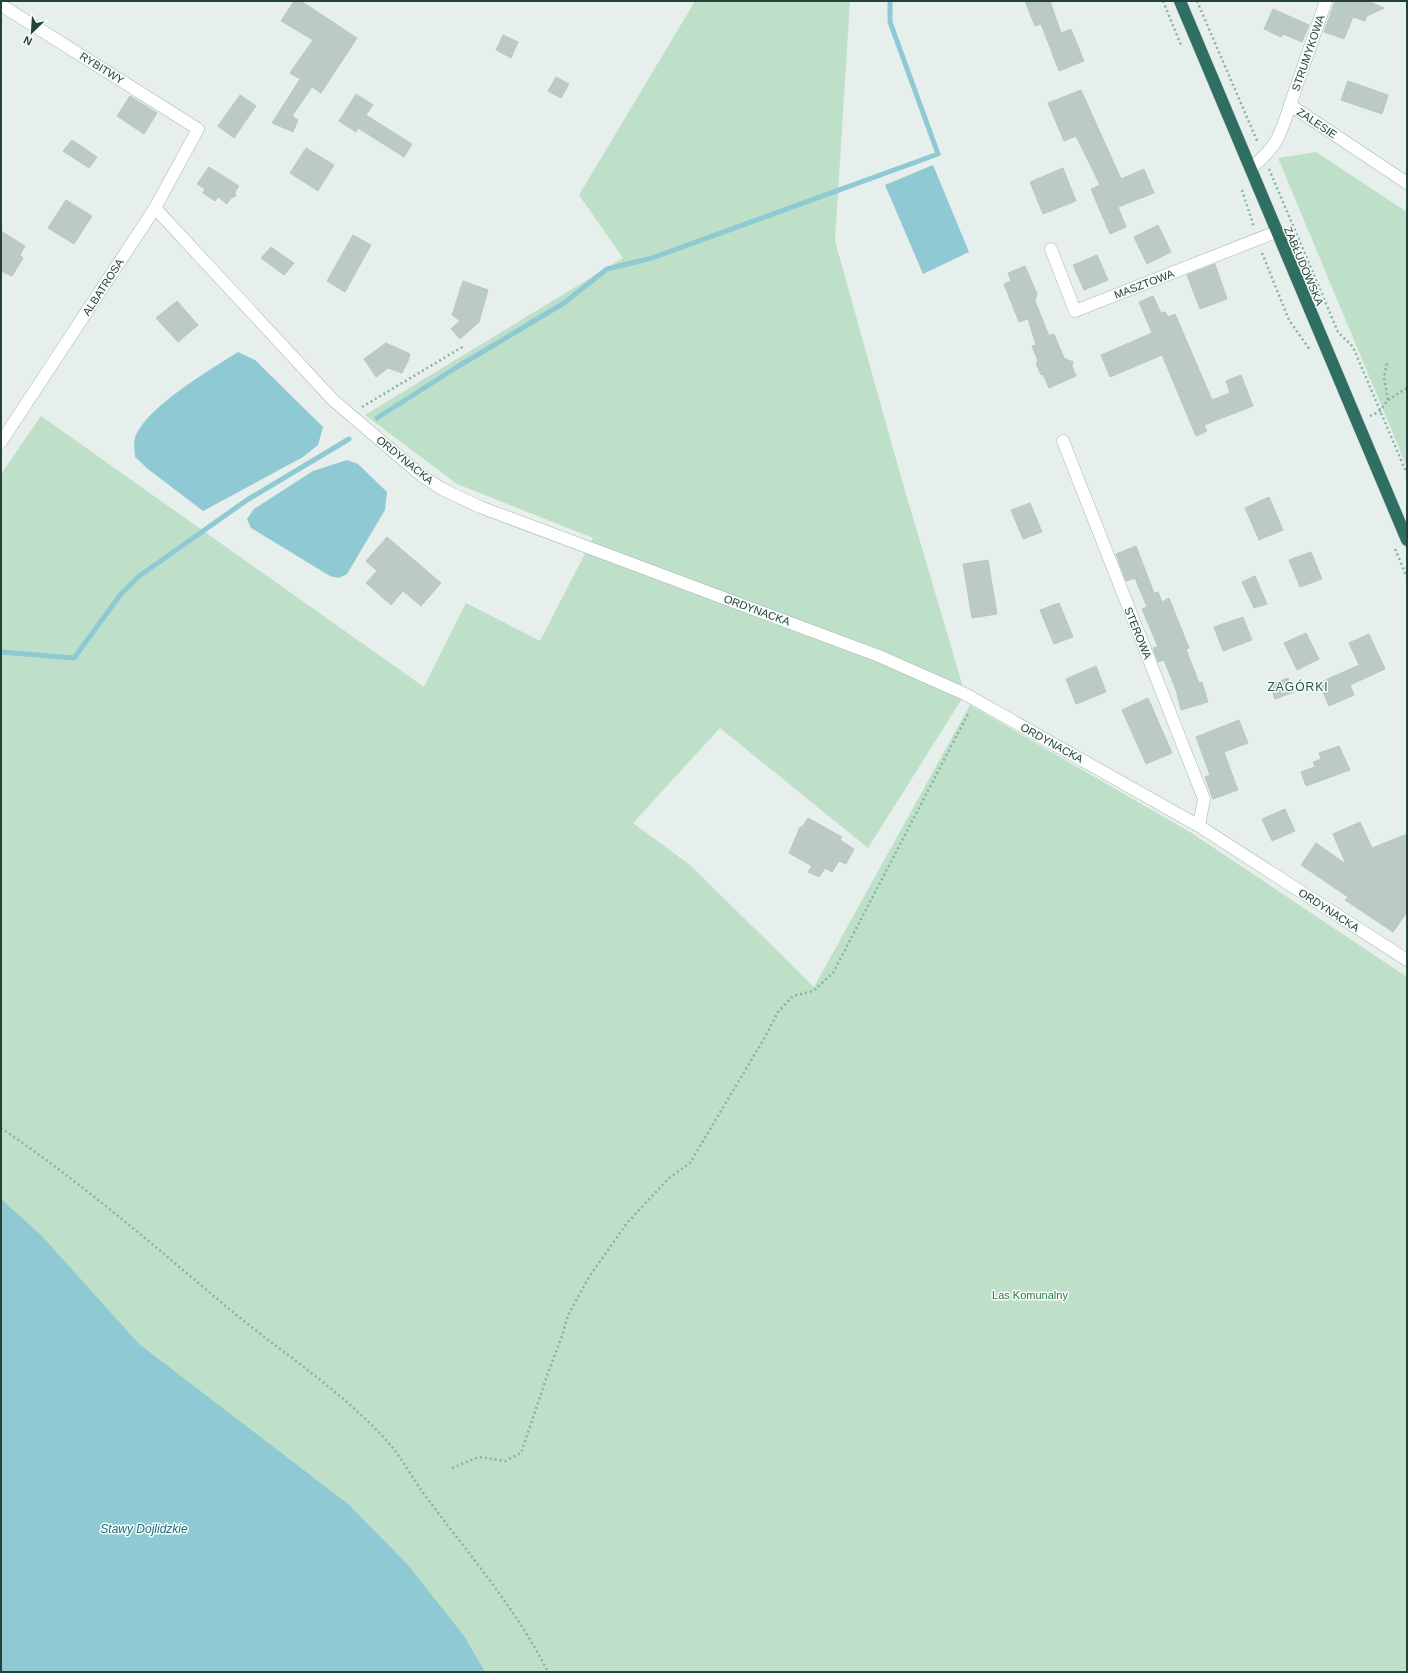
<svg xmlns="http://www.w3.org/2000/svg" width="1408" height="1673" font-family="Arial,sans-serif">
  <rect width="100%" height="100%" fill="#e6efeb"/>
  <path fill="#bfe0c8" d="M695,1H850L835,241L901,477L965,694L868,848L720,728L633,823L690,865L814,987L970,705L1190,832L1407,977V1672H1V474L41,416L424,687L466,603L540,641L593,538L457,484L365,415L623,258L579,195Z
    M1316,152L1407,212V467L1278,158Z"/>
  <path fill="#8ec9d4" d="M933,165L969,252L923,274L885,185Z
    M238,352L255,360L323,427L318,445L303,457L203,511L148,469L135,457C135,451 133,444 135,438C146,407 210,370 238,352Z
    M347,460L358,464L387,492L385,510L347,574L339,578L330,576L251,528L247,519L254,509L313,471Z
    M1,1199L41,1235L139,1344L348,1504L408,1565L464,1636L485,1672H1Z"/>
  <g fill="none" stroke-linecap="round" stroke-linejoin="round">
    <path stroke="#8ec9d4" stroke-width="5" d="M377,418L457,367L564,303L607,269L652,258L938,154L890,22V1
      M1,652L74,658L121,594L138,577L247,500L349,439"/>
  </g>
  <path fill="#bbcac4" stroke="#b8c9c2" d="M294,1H301L357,38L321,93L312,87L292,116L298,120L293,132L272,123L300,79L290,73L313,40L281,21Z
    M1025,1H1050L1061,33L1071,29L1084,61L1059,71L1041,24L1035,26Z
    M1335,1H1368L1384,8L1367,16L1365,21L1353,17L1344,39L1324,32Z
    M1273,9L1309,25L1302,42L1283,34L1281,37L1264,29Z
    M503,35L518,42L511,58L496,50Z
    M556,77L569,84L561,98L548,91Z
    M1348,81L1388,95L1382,114L1341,100Z
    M1081,90L1121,179L1144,169L1154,193L1118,207L1126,227L1110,234L1091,189L1100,185L1076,136L1064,141L1048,103Z
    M356,94L373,105L366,115L412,144L404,157L358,128L356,132L339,121Z
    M240,95L256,106L234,138L218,126Z
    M130,96L157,113L144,134L117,116Z
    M72,140L97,157L89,168L63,151Z
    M306,148L334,165L318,191L290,173Z
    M209,167L239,186L235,192L236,196L231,198L227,204L218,197L215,201L203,193L205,189L197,184Z
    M1063,168L1076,201L1043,214L1030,182Z
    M66,200L92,216L74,244L48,228Z
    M1158,225L1171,252L1147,264L1134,237Z
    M1,231L25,246L20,255L23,258L12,276L1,271Z
    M353,235L371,245L345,292L327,281Z
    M271,247L294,263L284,275L261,258Z
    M1097,255L1108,280L1084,290L1073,265Z
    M1215,264L1227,299L1200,309L1187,275Z
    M1025,266L1037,294L1035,301L1049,336L1054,334L1064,358L1073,362L1072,366L1076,376L1049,388L1043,374L1041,375L1036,363L1038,361L1032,346L1036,345L1028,319L1019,322L1004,284L1011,281L1008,273Z
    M463,281L488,290L479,322L460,339L451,329L460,321L452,315Z
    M1153,296L1161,313L1165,312L1168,317L1175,314L1212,400L1230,393L1226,381L1241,375L1253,406L1204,425L1207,431L1196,436L1162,355L1110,377L1101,355L1152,333L1139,302Z
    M177,301L198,325L178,342L156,318Z
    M386,343L410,354L408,361L402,373L388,368L376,377L364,359Z
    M1269,497L1283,530L1259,540L1245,508Z
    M1030,503L1042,532L1023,539L1011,510Z
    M387,537L441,583L421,606L403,591L391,605L366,583L377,571L366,561Z
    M1136,546L1154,593L1158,592L1162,602L1169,598L1189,648L1186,649L1199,683L1202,682L1208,702L1181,710L1176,690L1164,660L1158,662L1153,648L1158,647L1142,609L1147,607L1135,578L1126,581L1116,554Z
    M1311,552L1322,579L1300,587L1289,560Z
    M988,560L997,614L972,618L963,564Z
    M1255,576L1267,604L1254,608L1242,582Z
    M1059,603L1073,637L1054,644L1040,610Z
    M1243,617L1252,640L1223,651L1214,627Z
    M1306,633L1319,659L1297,670L1284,643Z
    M1369,634L1385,669L1350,685L1354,695L1329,706L1319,683L1359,665L1349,643Z
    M1096,666L1106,692L1076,704L1066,679Z
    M1288,678L1294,692L1275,699L1270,685Z
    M1148,698L1172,753L1146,764L1122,710Z
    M1239,720L1248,743L1224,752L1238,790L1213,799L1205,777L1210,775L1196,737Z
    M1339,746L1350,770L1306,786L1301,772L1315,767L1313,762L1321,759L1319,753Z
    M1285,809L1295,831L1272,841L1262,819Z
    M808,818L842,837L840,840L854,849L846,864L839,861L832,872L825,868L819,877L808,872L812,866L789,853L800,827H802Z
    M1360,822L1372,848L1407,834V912L1393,932L1345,900L1348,897L1301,865L1316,843L1346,864L1333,834Z"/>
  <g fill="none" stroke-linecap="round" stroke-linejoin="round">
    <defs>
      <path id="street" d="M1,5L198,129L155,208L1,442
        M1290,105L1326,1
        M1251,168C1277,147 1280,136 1290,105L1407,183
        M155,208L333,400L422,476L442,489L480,507L879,656L965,694L1199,826L1407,960
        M1051,249L1075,311L1276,232
        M1063,441L1204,799L1199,826"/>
      <path id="highway" d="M1180,1L1407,540"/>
    </defs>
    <use href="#street" stroke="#a8b8b2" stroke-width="13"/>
    <use href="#highway" stroke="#c2cac8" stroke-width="13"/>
    <path stroke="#86b3a5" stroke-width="2.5" stroke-dasharray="2 3" stroke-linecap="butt" d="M1163,1L1181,45
      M1197,1L1258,143
      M1269,169L1338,332L1353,347L1407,474
      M1242,190L1254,227
      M1262,253L1289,320L1310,350
      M1388,400L1407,388
      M362,407L464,346
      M1370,416L1380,411L1388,400L1384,377L1387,363
      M1395,549L1407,577
      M1,1128C79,1181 150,1242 222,1303C276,1349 339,1388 387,1441C403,1459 415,1483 430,1502C471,1557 517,1610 548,1672
      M452,1468L479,1457L505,1461L521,1453L548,1373L562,1336L568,1315L589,1277L627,1223L669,1178L690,1163L765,1037L778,1012L793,996L813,991L833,973L969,712"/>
    <use href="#street" stroke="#fff" stroke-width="12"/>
    <use href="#highway" stroke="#2f6f62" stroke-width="12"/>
  </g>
  <g text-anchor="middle" stroke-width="3" stroke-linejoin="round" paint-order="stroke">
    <g font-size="11" fill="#24423a" stroke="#f7fbf9">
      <text transform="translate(1308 53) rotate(-71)" y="4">STRUMYKOWA</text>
      <text transform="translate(102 68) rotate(32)" y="4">RYBITWY</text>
      <text transform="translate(1317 123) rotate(34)" y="4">ZALESIE</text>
      <text transform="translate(1304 266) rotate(67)" y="4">ZABŁUDOWSKA</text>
      <text transform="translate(1144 284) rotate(-21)" y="4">MASZTOWA</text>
      <text transform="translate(103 287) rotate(-57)" y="4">ALBATROSA</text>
      <text transform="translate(405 460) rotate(39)" y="4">ORDYNACKA</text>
      <text transform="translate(757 610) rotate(20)" y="4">ORDYNACKA</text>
      <text transform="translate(1138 633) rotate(68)" y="4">STEROWA</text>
      <text transform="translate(1052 743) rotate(29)" y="4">ORDYNACKA</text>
      <text transform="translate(1329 910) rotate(33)" y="4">ORDYNACKA</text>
    </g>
    <g font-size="11" fill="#2d7a4b" stroke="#f7fbf9">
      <text x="1030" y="1299">Las Komunalny</text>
    </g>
    <g font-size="12" letter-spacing="1" fill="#1f5548" stroke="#f7fbf9">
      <text x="1298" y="691">ZAGÓRKI</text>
    </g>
    <g font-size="12" font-style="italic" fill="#1c6f80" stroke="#f7fbf9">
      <text x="144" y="1533">Stawy Dojlidzkie</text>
    </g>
  </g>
  <rect width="1408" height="1673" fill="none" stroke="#24423a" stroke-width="4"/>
  <g transform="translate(32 32) rotate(205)" stroke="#f7fbf9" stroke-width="3" paint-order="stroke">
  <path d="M0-3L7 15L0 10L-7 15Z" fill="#24423a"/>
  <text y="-6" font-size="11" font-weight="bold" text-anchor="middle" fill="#24423a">N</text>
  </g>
</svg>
